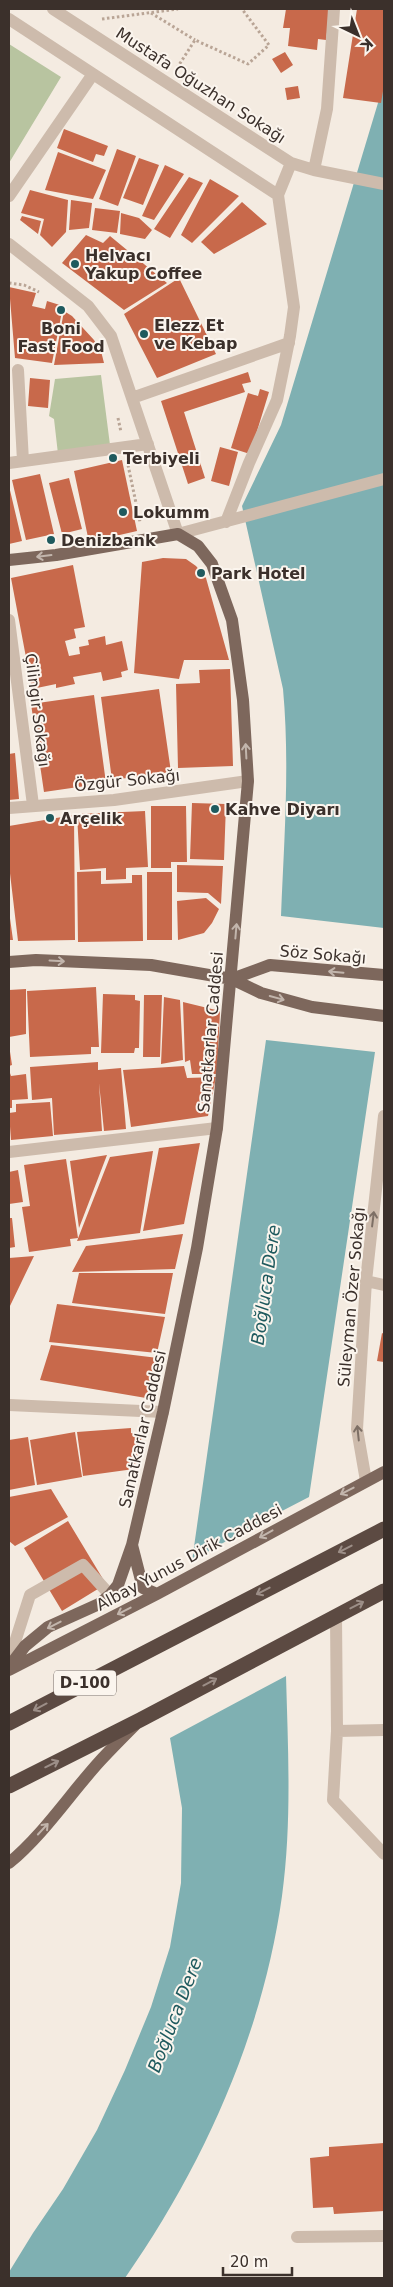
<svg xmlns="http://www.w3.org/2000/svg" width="393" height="2287" font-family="'DejaVu Sans',sans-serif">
  <rect width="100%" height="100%" fill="#f4ebe1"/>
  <path fill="#b8c4a0" d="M9,44L61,77L9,163Z
    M101,375L110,445L58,454L54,419L49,416L55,379Z"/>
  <path fill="#7fb0b2" d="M384,83V479L383,486L384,928L281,916C284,841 290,765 283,689L242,506L281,425Z
    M266,1040L375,1052L309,1497L247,1529L192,1561Z
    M286,1676C288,1749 292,1823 282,1896C263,2033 204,2165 125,2278H9V2272L33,2233L63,2189L97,2130L125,2070L151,2007L170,1947L181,1883L182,1808L170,1738Z"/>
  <path fill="#c8694b" d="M286,9H330L326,40L318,39L317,50L288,46L290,28H283Z
    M357,9H384V85L381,103L343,98Z
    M285,52L293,65L281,73L272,59Z
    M298,86L300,98L287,100L285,88Z
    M64,129L108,146L104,156L96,154L93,162L57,148Z
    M117,149L136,156L118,206L99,199Z
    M58,152L106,170L93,199L45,190Z
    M139,158L159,165L143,205L123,198Z
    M165,165L184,174L154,220L142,216Z
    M189,177L203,183L170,238L154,229Z
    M210,179L239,196L192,243L181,235Z
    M30,190L68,200L66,232L52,247L40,235L44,219L21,213Z
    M71,200L92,203L89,228L69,230Z
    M242,202L267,224L214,254L201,242Z
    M95,208L120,211L117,233L92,230Z
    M121,213L139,218L152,230L145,239L120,234Z
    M22,216L41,221L38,234L20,220Z
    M86,235L103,243L110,236L167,283L124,310L62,263Z
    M179,278L216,354L157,378L124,314Z
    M9,287L36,293L32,306L45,309L47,301L63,306L52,363L15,358Z
    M64,311L72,316L94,340L101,351L104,363L54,365Z
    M248,372L251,382L242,384L245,392L184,412L205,478L188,484L161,401Z
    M30,378L50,380L48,408L28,406Z
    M260,389L269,392L250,454L231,448L248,393L258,396Z
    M220,447L238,452L229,486L211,481Z
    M122,460L137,531L89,542L74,471Z
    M40,474L54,534L26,540L12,480Z
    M69,478L82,529L62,534L49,483Z
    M9,486L22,541L9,544Z
    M163,558L186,559L196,566L206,578L229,660H184L179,679L134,673L142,562Z
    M73,565L85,627L74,629L76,638L65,641L69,656L80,654L79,647L89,645L88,640L105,636L106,645L122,641L128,670L121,672L122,677L103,681L101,672L73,677L75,684L56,688V684L32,689L11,578Z
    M230,669L233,766L178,768L176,684L200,683L199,670Z
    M159,689L171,772L112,780L101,697Z
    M94,695L106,783L44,792L31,704Z
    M15,753L19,799L9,800V754Z
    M192,803L226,804L224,860L190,859Z
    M151,806H186L187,862H171V868H151Z
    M145,811L148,867L126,868V879L106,880V868L80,870L77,814Z
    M74,815L75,940L18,941L9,865V826Z
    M177,865L223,866L221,904L208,893L177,892Z
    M101,871V884L132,883V875H142L143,941L78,942L77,872Z
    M147,872H172V940H147Z
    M206,898L219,909L212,923L204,933L178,940L177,901Z
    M9,911L13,940H9Z
    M96,987L99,1047H91V1054L30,1057L27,991Z
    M26,989V1034L9,1037V990Z
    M103,994L135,995V1000L140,1001L139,1048H135L134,1053H101Z
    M144,995H162L160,1057H143Z
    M164,997L180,1000L183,1060L161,1064Z
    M183,1002L220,1011L217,1074H192L190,1060L185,1062Z
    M9,1045L12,1065L9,1066Z
    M98,1062V1070L121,1068L126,1129L104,1131L99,1083L102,1131L54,1135L52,1098L32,1100L30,1067Z
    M184,1066L187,1078L216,1077L208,1116L131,1127L123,1070Z
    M9,1070L11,1076L26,1074L28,1099L12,1100V1108H9Z
    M50,1102L53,1136L11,1140L9,1113L16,1112V1104Z
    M200,1143L184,1224L143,1231L159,1148Z
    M153,1151L140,1233L77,1241L110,1157Z
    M107,1155L79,1228L70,1161Z
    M66,1159L78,1238L70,1239L71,1246L29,1252L22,1207L30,1206L24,1165Z
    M18,1170L23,1202L9,1204V1172Z
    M9,1218H12L15,1247L9,1248Z
    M183,1234L175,1269L72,1272L86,1246Z
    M34,1256L9,1308V1258Z
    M79,1273H173L165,1314L72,1303Z
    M57,1304L165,1317L157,1353L49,1342Z
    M382,1333L384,1334V1362L377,1361Z
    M51,1345L158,1358L146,1398L40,1380Z
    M131,1428V1433L142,1436L134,1469L83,1476L77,1432Z
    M75,1432L82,1477L37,1485L30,1440Z
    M28,1437L35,1485L9,1490V1440Z
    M51,1489L68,1517L15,1546L9,1541V1497Z
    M68,1521L106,1584L62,1611L24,1548Z
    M384,2143V2211L334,2214L333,2207L313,2208L310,2158L329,2156V2147Z"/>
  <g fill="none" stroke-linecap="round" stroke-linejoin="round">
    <path stroke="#b9a596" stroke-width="3" stroke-dasharray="2.5 2.5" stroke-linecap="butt" d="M151,13L195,40
      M102,19L178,9
      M177,68L195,40L248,64L269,45L242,9
      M9,283L24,285L39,292
      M118,418L121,432
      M128,465L140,522"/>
    <path stroke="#cdbbac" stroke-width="12" d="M53,9L291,163L314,170L384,184
      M9,19L278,195
      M314,170L327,109L334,9
      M9,196L93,74
      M9,244L88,306L111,336L178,534L384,479
      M18,370L23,461
      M132,398L289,343
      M9,463L148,444
      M226,522L249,463L277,400L290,336L294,307L278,195L291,163
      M9,620L33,805
      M9,808L114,800L248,781
      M9,1152L217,1128
      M366,1281L384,1285
      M9,1405L163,1412
      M366,1481L357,1429L366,1281L384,1116
      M336,1616L337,1731L333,1800L384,1854
      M9,1661L30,1595L83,1565L110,1595
      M337,1731L384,1730
      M297,2237L384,2236"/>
    <path stroke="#7d675c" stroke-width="12" d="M9,560L56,555L178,534L198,546L212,564L232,620L243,700L248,781L217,1128L197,1248L163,1412L132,1545L118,1585L110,1595L99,1604L48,1627L25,1646L9,1667
      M9,962L36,960L151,965L232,979L261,993L312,1007L384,1016
      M232,979L270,965L384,975
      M132,1545L143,1588L157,1594
      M9,1670L157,1594L384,1472
      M9,1863C44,1834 69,1795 100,1761C111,1749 123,1737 135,1725"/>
    <path stroke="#5c4a42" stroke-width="15" d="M9,1723L384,1529
      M9,1786L140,1720L384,1591"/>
  </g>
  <defs><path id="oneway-shaft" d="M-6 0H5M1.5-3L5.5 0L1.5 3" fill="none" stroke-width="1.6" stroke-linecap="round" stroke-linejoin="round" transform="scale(1.25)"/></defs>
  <g stroke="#c2b5ac">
    <use href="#oneway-shaft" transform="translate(44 556) rotate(173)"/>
    <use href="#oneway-shaft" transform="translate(246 751) rotate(-93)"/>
    <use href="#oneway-shaft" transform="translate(236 931) rotate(-85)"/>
    <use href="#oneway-shaft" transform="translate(57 961) rotate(3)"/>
    <use href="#oneway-shaft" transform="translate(336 972) rotate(-175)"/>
    <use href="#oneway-shaft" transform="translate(277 998) rotate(15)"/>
    <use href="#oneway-shaft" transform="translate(347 1491) rotate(153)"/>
    <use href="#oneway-shaft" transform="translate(266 1534) rotate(151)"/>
    <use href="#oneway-shaft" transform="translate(124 1611) rotate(153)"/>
    <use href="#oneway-shaft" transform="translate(54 1625) rotate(153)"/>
    <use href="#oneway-shaft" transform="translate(43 1829) rotate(-47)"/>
  </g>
  <g stroke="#7d6f65">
    <use href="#oneway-shaft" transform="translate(373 1219) rotate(-83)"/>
    <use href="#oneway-shaft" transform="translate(358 1433) rotate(-96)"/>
  </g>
  <g stroke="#9c8e87">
    <use href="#oneway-shaft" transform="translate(345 1549) rotate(153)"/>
    <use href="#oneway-shaft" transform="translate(263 1591) rotate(153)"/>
    <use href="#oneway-shaft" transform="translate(357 1605) rotate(-27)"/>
    <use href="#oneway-shaft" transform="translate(210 1682) rotate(-28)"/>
    <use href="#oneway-shaft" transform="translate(40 1707) rotate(152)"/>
    <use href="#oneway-shaft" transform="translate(52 1764) rotate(-26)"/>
  </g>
  <g fill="#1f5a5e" stroke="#fbf5ee" stroke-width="2">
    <circle cx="75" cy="264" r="5"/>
    <circle cx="61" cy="310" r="5"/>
    <circle cx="144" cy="334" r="5"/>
    <circle cx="113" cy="458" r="5"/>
    <circle cx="123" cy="512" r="5"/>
    <circle cx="51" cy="540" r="5"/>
    <circle cx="201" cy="573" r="5"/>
    <circle cx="215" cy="809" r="5"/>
    <circle cx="50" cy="818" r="5"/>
  </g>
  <g text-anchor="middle" stroke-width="4" stroke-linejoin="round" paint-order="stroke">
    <rect fill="#fbf5ee" stroke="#756b66" stroke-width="1" x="54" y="1670.5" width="62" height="25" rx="4"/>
    <g font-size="15" font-weight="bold" fill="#3b302b">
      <text x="85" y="1688">D-100</text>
    </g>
    <g font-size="16" fill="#3b302b" stroke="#fbf5ee">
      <text transform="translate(201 85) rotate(33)" y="6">Mustafa Oğuzhan Sokağı</text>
      <text transform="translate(38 710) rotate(83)" y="6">Çilingir Sokağı</text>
      <text transform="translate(127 780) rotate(-6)" y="6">Özgür Sokağı</text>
      <text transform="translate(323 954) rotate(5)" y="6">Söz Sokağı</text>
      <text transform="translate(210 1032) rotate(-85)" y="6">Sanatkarlar Caddesi</text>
      <text transform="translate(351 1297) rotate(-85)" y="6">Süleyman Özer Sokağı</text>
      <text transform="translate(142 1429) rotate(-77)" y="6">Sanatkarlar Caddesi</text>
      <text transform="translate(189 1557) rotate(-28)" y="6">Albay Yunus Dirik Caddesi</text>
    </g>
    <g font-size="16" font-weight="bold" fill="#3b302b" stroke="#fbf5ee" text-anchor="start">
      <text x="85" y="261">Helvacı<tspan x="85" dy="18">Yakup Coffee</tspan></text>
      <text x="154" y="331">Elezz Et<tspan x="154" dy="18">ve Kebap</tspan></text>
      <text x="61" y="334" text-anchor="middle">Boni<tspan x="61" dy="18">Fast Food</tspan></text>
      <text x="123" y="464">Terbiyeli</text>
      <text x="133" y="518">Lokumm</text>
      <text x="61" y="546">Denizbank</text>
      <text x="211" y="579">Park Hotel</text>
      <text x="225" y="815">Kahve Diyarı</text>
      <text x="60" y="824">Arçelik</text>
    </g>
    <g font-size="18" font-style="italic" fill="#1f5a5e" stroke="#fbf5ee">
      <text transform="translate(266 1285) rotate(-82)" y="6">Boğluca Dere</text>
      <text transform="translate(175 2015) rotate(-69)" y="6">Boğluca Dere</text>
    </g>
  </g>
  <rect width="393" height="2287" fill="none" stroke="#3b302b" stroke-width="20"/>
  <g transform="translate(358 35) rotate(137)" stroke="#fbf5ee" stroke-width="4" paint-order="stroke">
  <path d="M0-4L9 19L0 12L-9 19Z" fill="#3b302b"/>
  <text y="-8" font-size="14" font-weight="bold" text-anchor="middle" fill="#3b302b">K</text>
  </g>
  <path d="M223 2267v8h69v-8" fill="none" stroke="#3b302b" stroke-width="2.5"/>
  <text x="230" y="2267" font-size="15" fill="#3b302b" stroke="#fbf5ee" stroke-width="4" paint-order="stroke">20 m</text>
</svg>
